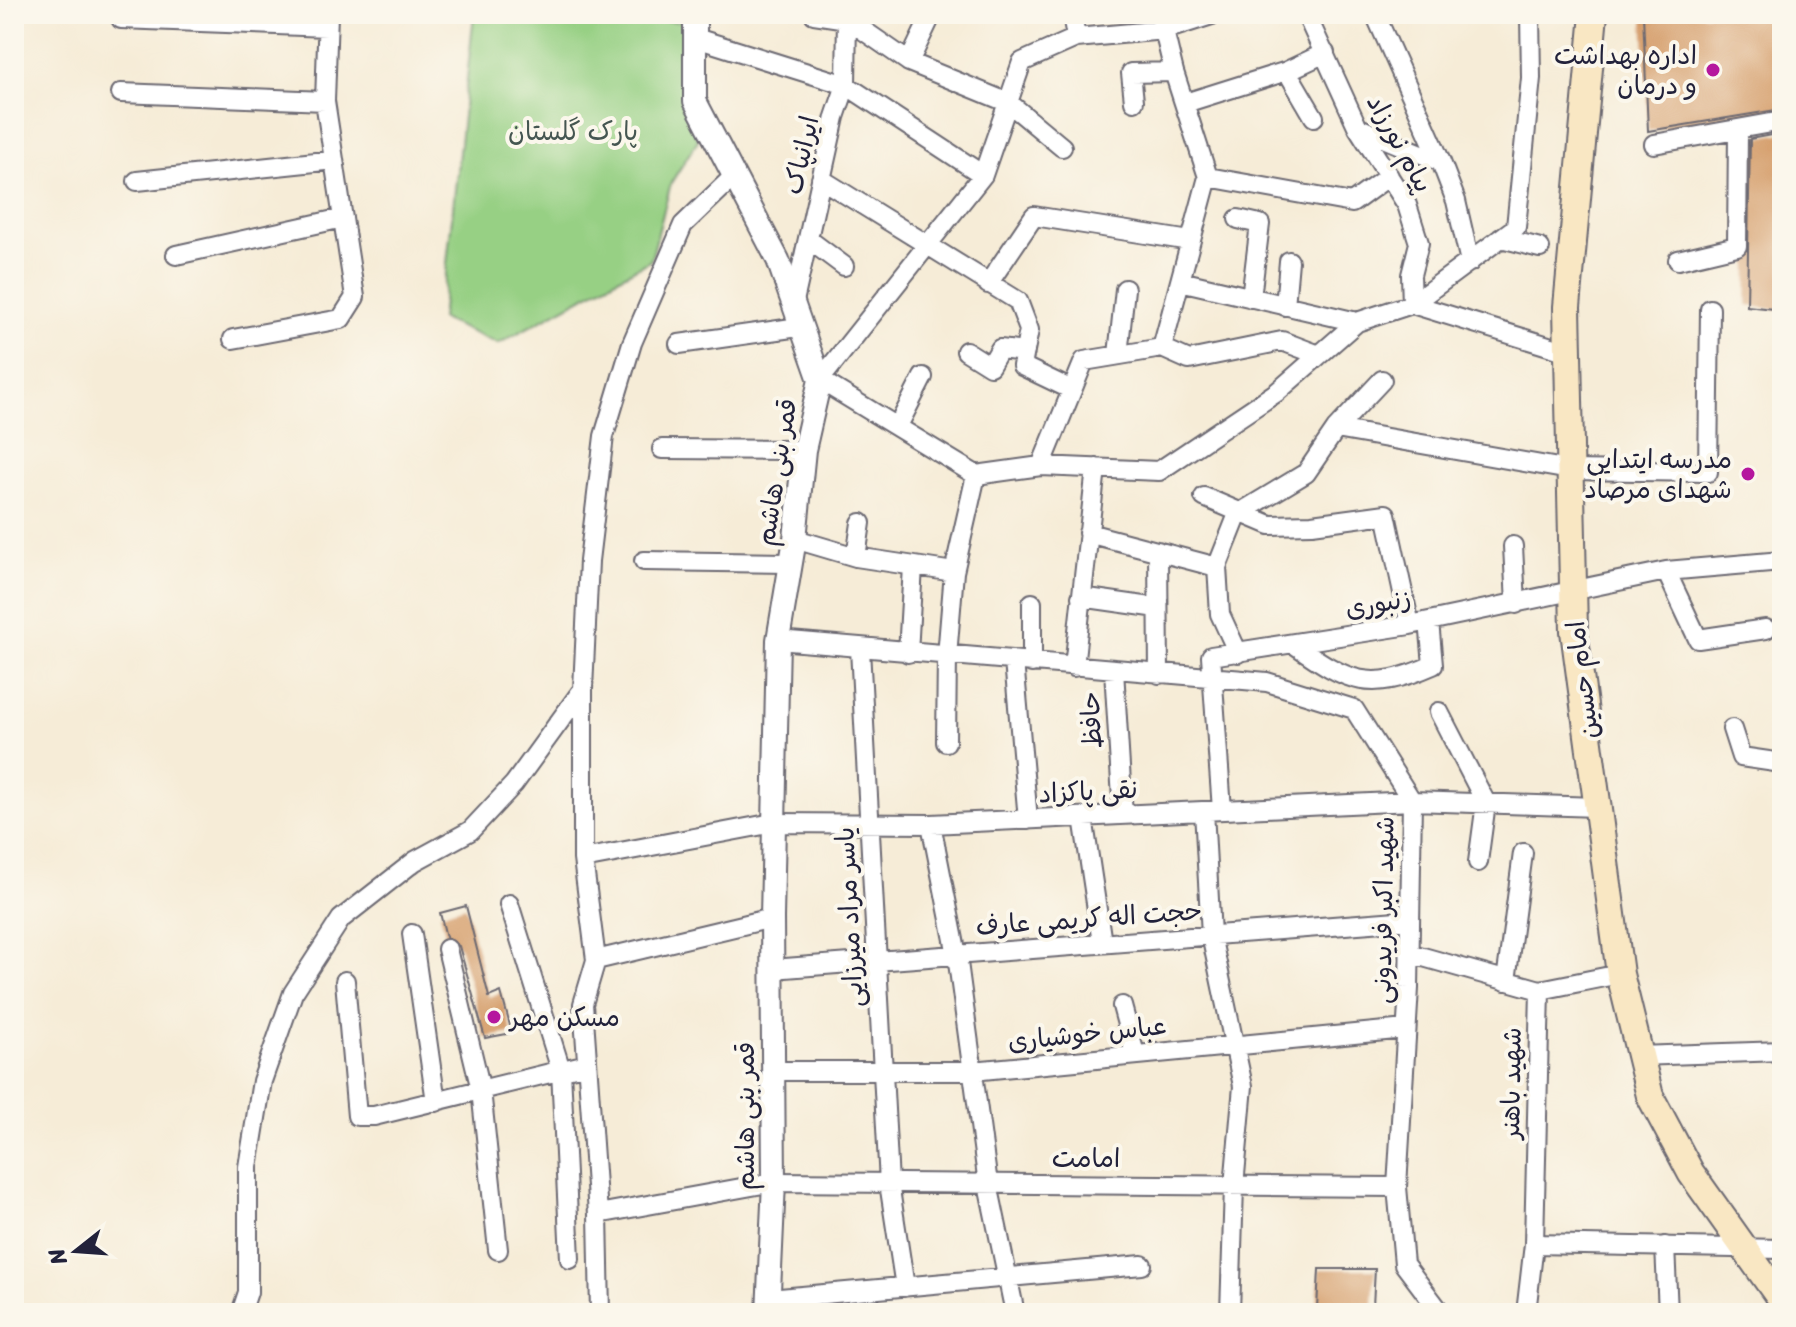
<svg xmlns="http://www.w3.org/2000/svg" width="1796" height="1327" font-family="Sriracha,'Playpen Sans Arabic',sans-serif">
  <rect width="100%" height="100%" fill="#fbf7ec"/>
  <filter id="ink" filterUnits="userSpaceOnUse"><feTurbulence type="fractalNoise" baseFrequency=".0125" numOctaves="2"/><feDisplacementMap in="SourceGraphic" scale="16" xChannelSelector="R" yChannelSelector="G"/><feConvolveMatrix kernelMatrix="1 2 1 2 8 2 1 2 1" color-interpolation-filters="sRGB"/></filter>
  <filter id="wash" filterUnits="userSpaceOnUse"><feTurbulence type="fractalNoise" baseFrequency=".006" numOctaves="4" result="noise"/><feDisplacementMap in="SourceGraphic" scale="32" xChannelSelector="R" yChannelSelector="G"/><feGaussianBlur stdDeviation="1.8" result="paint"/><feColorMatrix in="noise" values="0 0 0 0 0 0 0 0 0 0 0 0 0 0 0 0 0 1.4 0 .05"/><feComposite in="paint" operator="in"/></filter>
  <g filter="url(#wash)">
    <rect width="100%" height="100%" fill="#f6ecd7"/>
    <path fill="#97d084" stroke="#5c7960" stroke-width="2" d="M474,14H588L695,23L684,102L698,140L671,183L651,260L498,344L441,319Z"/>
    <g id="blocks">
      <path fill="#d29661" d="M1643,14H1782V109L1648,131Z
        M1782,133V310L1747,306L1750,139Z
        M466,906L489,997L501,992L512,1033L485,1038L459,946L446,937L440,913Z
        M1319,1269H1375L1373,1306L1317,1310Z"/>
    </g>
  </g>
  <g filter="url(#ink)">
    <use href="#blocks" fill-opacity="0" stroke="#6c6972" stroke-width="2"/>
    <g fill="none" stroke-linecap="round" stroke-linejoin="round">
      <defs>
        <path id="minor" d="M814,14L847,19L909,62L1009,103L1062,147
          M1072,14L1076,38
          M1215,14L1165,30L1076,38L1022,62L983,175L820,380L976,475L1041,466L1159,471L1277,392L1357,322L1412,304L1516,227L1531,78L1530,14
          M1306,14L1358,128L1407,205L1419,243L1411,275L1412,304L1568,352
          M1375,14L1441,162L1456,201L1470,262
          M121,19L327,27
          M696,38L846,85L983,175
          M909,62L932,14
          M1287,71L1314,117
          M121,93L325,101
          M1134,101L1131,73L1174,72
          M1185,103L1287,71L1325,53
          M1359,128L1441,162
          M1654,144L1782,121
          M1208,177L1352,203L1389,176
          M821,179L1018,301L1029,330L1022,366L1072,390
          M137,181L334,160
          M1238,219L1260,224L1251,298
          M1501,238L1540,248
          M808,239L844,266
          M176,255L343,218
          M1678,260L1737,246L1738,130
          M1180,281L1357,322
          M988,284L1034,216L1190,241
          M793,306L835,117L846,85L847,14
          M1285,306L1289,261
          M233,339L341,319L355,297L325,101L328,14
          M679,344L799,327
          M1162,348L1189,360L1282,341L1319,355
          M966,351L990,366L1000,349L1025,352
          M1118,355L1125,289
          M898,426L923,377
          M1336,429L1570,470L1708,472L1710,309
          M662,449L804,450
          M1041,466L1084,361L1162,348L1208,177L1174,72L1160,14
          M1204,497L1270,525L1312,524L1386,514L1410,625
          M1088,533L1217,567
          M795,539L856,557L954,572
          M1513,546L1516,604
          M1158,551L1159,674
          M856,557L861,523
          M644,561L789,563
          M1666,571L1698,639L1766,629
          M1081,597L1158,608
          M1032,603V663
          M778,640L1267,682L1354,709L1412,801L1409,988L1397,1187L1404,1264L1441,1313
          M1294,644C1349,683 1369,693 1433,665L1429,621
          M860,649L889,1183L905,1287
          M908,653L913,566
          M1238,653L1220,614L1217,567L1238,514L1306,473L1336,429L1382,380
          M1014,661L1028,820
          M1074,667L1096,468
          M1114,670L1123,815
          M1439,712L1486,803L1478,862
          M1732,729L1741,757L1782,763
          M946,742L947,656L954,572L976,475
          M1222,810L1211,656L1410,625L1666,571L1782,561
          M1204,811L1211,935L1243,1086L1234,1186L1230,1313
          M1083,817L1102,943
          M931,824L957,955L988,1184L1015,1313
          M583,859L773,823L931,824L1412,801L1597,807
          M509,904L561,1070L570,1259
          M412,934L436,1102
          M447,949L481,1090L498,1250
          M1409,953L1540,990L1534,1244L1526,1313
          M596,960L772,918
          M772,969L1410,920
          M345,981L357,1116H374L587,1064
          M1506,981L1523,853
          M1540,990L1620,974
          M1122,1006L1135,1054
          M1638,1056L1782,1051
          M773,1071H972L1406,1029
          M598,1214L774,1182L1397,1187
          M1534,1244L1782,1249
          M1665,1246L1668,1313
          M769,1299L1142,1265
          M241,1313L248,1292V1167L262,1081L293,993L341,919L415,861L470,831L514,784L583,689
          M600,1313L598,1214L583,1004L596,960L583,859V689L589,561L604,436L632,343L683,225L732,178"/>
        <path id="tertiary" d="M695,14V101L778,260L820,380L804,450L795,539L778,640L772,918L774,1182L768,1313"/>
        <path id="secondary" d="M1594,14L1567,307L1574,631L1620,974L1650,1096L1691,1173L1782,1301"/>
      </defs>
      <use href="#minor" stroke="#6c6972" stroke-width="22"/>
      <use href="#tertiary" stroke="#6c6972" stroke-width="26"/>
      <use href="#secondary" stroke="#6c6972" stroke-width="30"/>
      <use href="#minor" stroke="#fff" stroke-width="18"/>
      <use href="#tertiary" stroke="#fff" stroke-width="22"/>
      <use href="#secondary" stroke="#f9e7c3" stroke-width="26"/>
    </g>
  </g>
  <g fill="#b5179e" stroke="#fbf7ec" stroke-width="3">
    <circle cx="1713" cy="70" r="8"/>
    <circle cx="1748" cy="474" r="8"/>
    <circle cx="494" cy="1017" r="8"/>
  </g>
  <g text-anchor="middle" stroke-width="8" stroke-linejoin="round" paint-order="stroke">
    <g font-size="26" fill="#22223b" stroke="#fbf7ec" text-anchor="end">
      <text x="1697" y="64">اداره بهداشت<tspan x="1697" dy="30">و درمان</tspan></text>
      <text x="1732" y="468">مدرسه ایتدایی<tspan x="1732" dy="30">شهدای مرصاد</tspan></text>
      <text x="510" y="1026" text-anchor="start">مسکن مهر</text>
    </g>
    <g font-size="26" fill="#455651" stroke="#fbf7ec">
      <text x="573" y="140">پارک گلستان</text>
    </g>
    <g font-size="26" fill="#22223b" stroke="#fbf7ec">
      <text transform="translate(1400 143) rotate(61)" y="9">پیام نورزاد</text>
      <text transform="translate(801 155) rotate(-77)" y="9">ایرانپاک</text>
      <text transform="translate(776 472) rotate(-81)" y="9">قمر بنی هاشم</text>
      <text transform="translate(1378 603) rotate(-10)" y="9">زنبوری</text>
      <text transform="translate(1582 680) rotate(-97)" y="9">امام حسین</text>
      <text transform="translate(1091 720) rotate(-93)" y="9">حافظ</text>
      <text transform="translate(1088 791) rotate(-3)" y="9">نقی پاکزاد</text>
      <text transform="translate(1383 910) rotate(-89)" y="9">شهید اکبر فریدونی</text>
      <text transform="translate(849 917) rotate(-93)" y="9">یاسر مراد میرزایی</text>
      <text transform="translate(1089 918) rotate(-4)" y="9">حجت اله کریمی عارف</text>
      <text transform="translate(1087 1033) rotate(-6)" y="9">عباس خوشیاری</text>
      <text transform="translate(1511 1083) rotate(-89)" y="9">شهید باهنر</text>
      <text transform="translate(745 1116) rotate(-90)" y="9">قمر بنی هاشم</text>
      <text x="1086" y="1167">امامت</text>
    </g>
  </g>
  <rect width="1796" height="1327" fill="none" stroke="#fbf7ec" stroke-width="48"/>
  <g transform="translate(76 1251) rotate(253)" stroke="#fbf7ec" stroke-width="6" paint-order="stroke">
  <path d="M0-6L14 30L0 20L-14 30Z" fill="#22223b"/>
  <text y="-12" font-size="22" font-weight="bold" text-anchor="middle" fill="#22223b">N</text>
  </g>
</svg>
